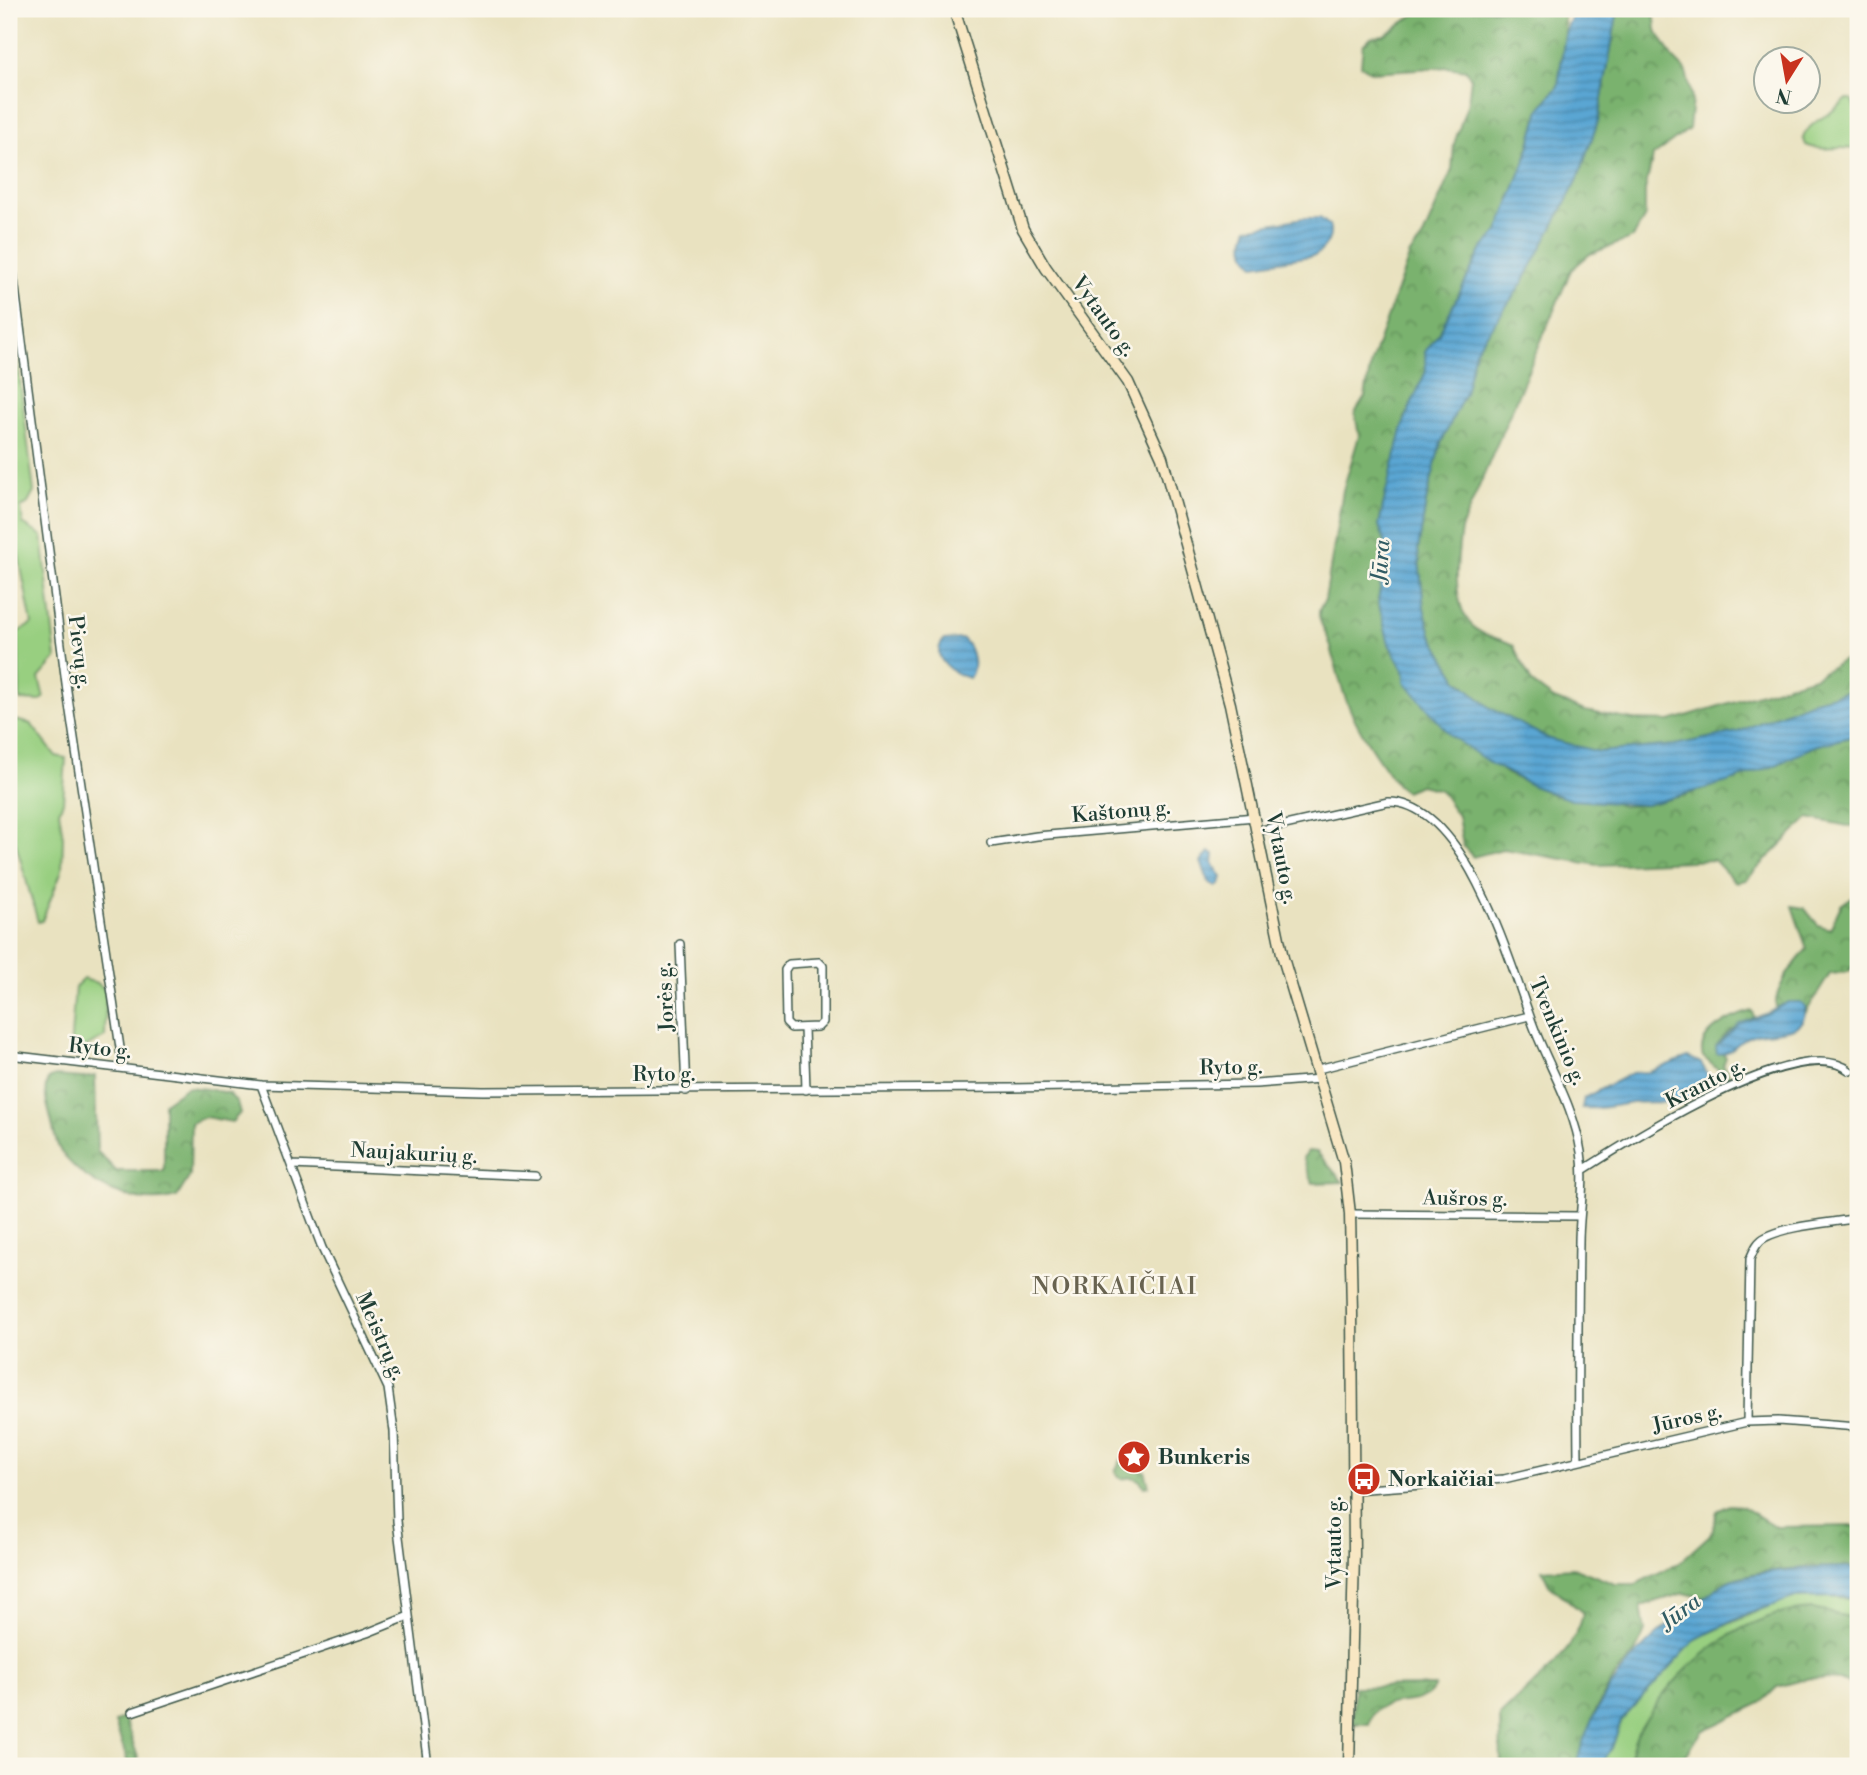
<svg xmlns="http://www.w3.org/2000/svg" width="1867" height="1775" font-family="'Libre Bodoni',serif">
  <defs>
    <pattern id="forest-crowns" width="20" height="18" patternUnits="userSpaceOnUse" patternTransform="scale(1.75)"><rect width="20" height="18" fill="#7ab26e"/><path d="M2 6a3 3 0 1 1 6 0M12 15a3 3 0 1 1 6 0" fill="none" stroke="#63925b"/></pattern>
    <pattern id="water-rules" width="6" height="5" patternUnits="userSpaceOnUse" patternTransform="scale(1.75)"><rect width="6" height="5" fill="#5aa6d3"/><path d="M0 2.5h6" fill="none" stroke="#4a88ac"/></pattern>
  </defs>
  <rect width="100%" height="100%" fill="#fbf7ec"/>
  <filter id="ink" filterUnits="userSpaceOnUse"><feTurbulence type="fractalNoise" baseFrequency=".0143" numOctaves="2"/><feDisplacementMap in="SourceGraphic" scale="14" xChannelSelector="R" yChannelSelector="G"/><feConvolveMatrix kernelMatrix="1 2 1 2 8 2 1 2 1" color-interpolation-filters="sRGB"/></filter>
  <filter id="wash" filterUnits="userSpaceOnUse"><feTurbulence type="fractalNoise" baseFrequency=".00686" numOctaves="4" result="noise"/><feDisplacementMap in="SourceGraphic" scale="28" xChannelSelector="R" yChannelSelector="G"/><feGaussianBlur stdDeviation="1.57" result="paint"/><feColorMatrix in="noise" values="0 0 0 0 0 0 0 0 0 0 0 0 0 0 0 0 0 1.4 0 .05"/><feComposite in="paint" operator="in"/></filter>
  <g filter="url(#wash)">
    <rect width="100%" height="100%" fill="#e9e2c0"/>
    <path fill="#98cf80" stroke="#5c865a" stroke-width="2" d="M1846,100H1852L1858,116V150C1841,144 1823,153 1806,145L1803,137C1810,120 1834,114 1846,100Z
      M9,343L16,349L34,492L28,503L21,508L23,524L42,536L56,659L39,678L44,698L39,701L20,700L18,632L32,624L17,547L9,532Z
      M15,720L31,724L56,756L66,758L63,802L59,811L63,837L62,870L42,921L38,922L9,819V763Z
      M83,979L97,983L106,990L105,1037L81,1050H70L75,987Z
      M1817,1596L1858,1600V1619L1812,1609L1638,1732L1627,1766H1599L1612,1748L1621,1721L1696,1639L1771,1605L1793,1598Z"/>
    <path fill="url(#forest-crowns)" stroke="#4c7851" stroke-width="2" d="M1423,9H1563L1565,34L1558,86L1540,109L1527,155L1498,232L1482,249L1439,333L1425,352L1426,371L1405,419L1384,501L1379,525L1387,551L1378,601L1389,644L1405,673V682L1432,710L1435,718L1507,774L1556,796L1608,801L1622,806L1646,805L1682,796L1774,766L1814,746L1858,735V828L1808,818L1746,880L1735,882L1714,860L1598,865L1503,849L1473,857L1463,846L1458,816L1440,790L1420,785L1405,791L1397,785C1378,759 1359,732 1347,702C1339,683 1336,663 1330,644C1325,626 1311,617 1325,600L1343,490L1359,436L1355,413L1365,397L1371,363L1410,254L1422,239L1452,170L1454,144L1468,102L1471,79L1466,70L1448,67L1372,72L1361,65L1363,45L1371,37L1384,35Z
      M1618,9H1654L1656,30L1672,57L1686,71L1692,99L1689,129L1653,156L1645,190V216L1633,238L1590,254L1571,270L1461,529C1457,559 1448,615 1482,633C1491,638 1503,639 1513,645L1532,683L1554,699L1585,711L1633,720L1670,721L1814,677L1858,652V689L1814,700L1738,732L1675,745L1599,752L1549,739L1490,708L1458,680L1431,635L1424,608L1418,550L1426,502L1440,445L1465,393L1475,351L1523,282L1577,181L1598,121Z
      M1855,895H1858V962L1848,972L1830,974L1806,1012L1805,1006L1781,1005L1776,1009C1773,988 1794,965 1807,949L1792,906L1804,908L1818,925L1830,929L1841,905Z
      M1752,1011L1754,1017L1729,1031L1716,1047L1726,1057L1723,1066L1733,1080L1712,1091L1728,1078L1703,1057C1695,1033 1733,1016 1752,1011Z
      M56,1076L83,1078L95,1076L97,1151L116,1171H164V1103L187,1087L207,1089L228,1093L237,1102L240,1113L232,1122L205,1117L191,1123L190,1176L177,1197C136,1209 87,1186 61,1152C55,1143 53,1126 50,1115C47,1103 42,1089 49,1078Z
      M1308,1151L1317,1152L1343,1182L1313,1183L1303,1158Z
      M1127,1456L1129,1468L1145,1471L1149,1486L1145,1487C1137,1475 1132,1477 1121,1479L1115,1471L1123,1457Z
      M1730,1505L1742,1506L1776,1527L1858,1526V1569C1830,1564 1752,1569 1727,1582C1719,1586 1712,1593 1704,1598L1684,1593L1641,1606L1645,1631L1635,1653L1615,1676L1595,1711L1576,1766H1501L1500,1716C1528,1685 1576,1656 1583,1613L1549,1584L1542,1570L1575,1568L1615,1584H1636L1679,1563L1712,1533L1717,1511Z
      M1812,1609L1858,1619V1688L1840,1680L1810,1678L1777,1687L1761,1703L1702,1731L1679,1766H1627C1631,1755 1633,1741 1639,1731C1674,1670 1739,1612 1812,1609Z
      M1435,1686C1424,1714 1375,1689 1369,1724H1353L1354,1687Z
      M124,1717L141,1766H129L115,1723Z"/>
    <path fill="url(#water-rules)" stroke="#3c7284" stroke-width="2" d="M1574,9H1618L1598,121L1577,181L1523,282L1475,351L1465,393L1440,445L1426,502L1418,550L1424,608L1431,634L1458,680L1490,708L1549,739L1599,752L1675,745L1738,732L1814,700L1858,689V735L1814,746L1774,766L1731,781L1646,805L1571,800L1535,787L1491,764L1450,735L1405,682V673L1389,644L1378,601L1387,552L1379,525L1386,492L1405,419L1426,371L1425,352L1439,333L1482,249L1498,232L1527,155L1540,109L1558,86L1565,34Z
      M1303,218H1320L1329,225C1333,237 1326,248 1316,255L1255,265C1243,256 1242,241 1248,228Z
      M963,639C973,648 977,667 969,678C952,674 929,657 944,640Z
      M1209,852L1214,854L1213,864L1222,877L1220,884L1216,887L1209,882L1201,862Z
      M1788,1002H1801L1805,1006C1808,1039 1769,1028 1750,1036C1737,1041 1731,1055 1717,1054L1716,1047L1739,1024L1768,1013Z
      M1688,1057L1701,1063L1710,1079C1699,1110 1657,1100 1632,1103C1615,1105 1599,1110 1582,1108L1584,1098L1632,1073L1649,1072Z
      M1848,1567L1858,1569V1600L1844,1597L1793,1598L1745,1615L1696,1639L1621,1721L1612,1748L1599,1766H1576C1593,1695 1637,1645 1696,1604C1707,1597 1719,1584 1731,1580C1769,1569 1809,1568 1848,1567Z"/>
  </g>
  <g filter="url(#ink)">
    <g fill="none" stroke-linecap="round" stroke-linejoin="round">
      <defs>
        <path id="minor" d="M9,241L67,691L123,1068
          M1258,831L1388,802C1467,801 1511,969 1535,1030C1551,1071 1574,1107 1581,1152C1586,1182 1579,1213 1579,1242C1578,1315 1577,1387 1578,1459
          M991,843L1037,836L1255,817
          M680,944L686,1091
          M819,962L823,966V1022L818,1027L791,1028L786,1023L785,970L789,964Z
          M804,1028L806,1090
          M9,1055L261,1085L483,1091L1010,1088L1256,1084L1320,1079
          M1318,1069L1529,1016
          M261,1085L322,1248L388,1388L394,1431L397,1521L428,1766
          M292,1165L535,1176
          M1583,1170C1630,1140 1802,1030 1850,1071
          M1350,1214L1579,1216
          M1747,1422L1750,1259C1754,1250 1757,1241 1766,1237C1789,1225 1832,1223 1858,1218
          M1353,1490L1504,1479L1747,1422L1778,1421L1858,1427
          M132,1712L367,1633L409,1616"/>
        <path id="secondary" d="M954,9L1023,229L1046,268L1128,382L1162,457L1230,704L1283,958L1344,1162L1350,1214L1352,1313L1354,1554L1349,1766"/>
      </defs>
      <use href="#minor" stroke="#3d5649" stroke-width="10"/>
      <use href="#secondary" stroke="#3d5649" stroke-width="13"/>
      <use href="#minor" stroke="#fff" stroke-width="7"/>
      <use href="#secondary" stroke="#f8e7c3" stroke-width="10"/>
    </g>
  </g>
  <defs>
    <symbol id="sight-disc" viewBox="-11 -11 22 22"><circle r="9.5" fill="#c8321e" stroke="#fbf7ec"/><path d="M0-6L1.8-2.2L6-1.7L2.9 1.2L3.7 5.4L0 3.3L-3.7 5.4L-2.9 1.2L-6-1.7L-1.8-2.2Z" fill="#fff"/></symbol>
    <symbol id="bus-disc" viewBox="-11 -11 22 22"><circle r="9.5" fill="#c8321e" stroke="#fbf7ec"/><path d="M-5-6H5V4H4V6H2V4H-2V6H-4V4H-5ZM-3.5-4V0h7V-4ZM-3.5 1.2v1.5H-2V1.2ZM2 1.2v1.5H3.5V1.2Z" fill="#fff"/></symbol>
  </defs>
  <g fill-rule="evenodd">
    <use href="#sight-disc" x="1115" y="1438" width="38" height="38"/>
    <use href="#bus-disc" x="1345" y="1460" width="38" height="38"/>
  </g>
  <g text-anchor="middle" stroke-width="5" stroke-linejoin="round" paint-order="stroke">
    <g font-size="21" fill="#1f3d34" stroke="#fbf7ec">
      <text transform="translate(1104 316) rotate(54)" y="7">Vytauto g.</text>
      <text transform="translate(80 652) rotate(83)" y="7">Pievų g.</text>
      <text transform="translate(1121 811) rotate(-5)" y="7">Kaštonų g.</text>
      <text transform="translate(1282 858) rotate(79)" y="7">Vytauto g.</text>
      <text transform="translate(665 997) rotate(-93)" y="7">Jorės g.</text>
      <text transform="translate(1558 1031) rotate(67)" y="7">Tvenkinio g.</text>
      <text transform="translate(100 1048) rotate(6)" y="7">Ryto g.</text>
      <text transform="translate(1231 1067) rotate(-1)" y="7">Ryto g.</text>
      <text x="664" y="1081">Ryto g.</text>
      <text transform="translate(1705 1083) rotate(-27)" y="7">Kranto g.</text>
      <text transform="translate(414 1153) rotate(3)" y="7">Naujakurių g.</text>
      <text transform="translate(1465 1198) rotate(1)" y="7">Aušros g.</text>
      <text transform="translate(381 1336) rotate(66)" y="7">Meistrų g.</text>
      <text transform="translate(1687 1418) rotate(-13)" y="7">Jūros g.</text>
      <text transform="translate(1334 1543) rotate(-90)" y="7">Vytauto g.</text>
    </g>
    <g font-size="21" font-weight="bold" fill="#1f3d34" stroke="#fbf7ec" text-anchor="start">
      <text x="1158" y="1464">Bunkeris</text>
      <text x="1388" y="1486">Norkaičiai</text>
    </g>
    <g font-size="23" font-style="italic" fill="#315c64" stroke="#fbf7ec">
      <text transform="translate(1380 561) rotate(-86)" y="8">Jūra</text>
      <text transform="translate(1680 1611) rotate(-37)" y="8">Jūra</text>
    </g>
    <g font-size="24" letter-spacing="2" fill="#686350" stroke="#fbf7ec">
      <text x="1115" y="1294">NORKAIČIAI</text>
    </g>
  </g>
  <rect width="1867" height="1775" fill="none" stroke="#fbf7ec" stroke-width="35"/>
  <g transform="translate(1787 80) rotate(191)"><circle r="33" fill="#fbf7ec" stroke="#a3ada2" stroke-width="2"/>
  <path d="M0-5L12 26L0 18L-12 26Z" fill="#c8321e"/>
  <text y="-10" font-size="19" font-weight="bold" text-anchor="middle" fill="#1f3d34">N</text>
  </g>
</svg>
